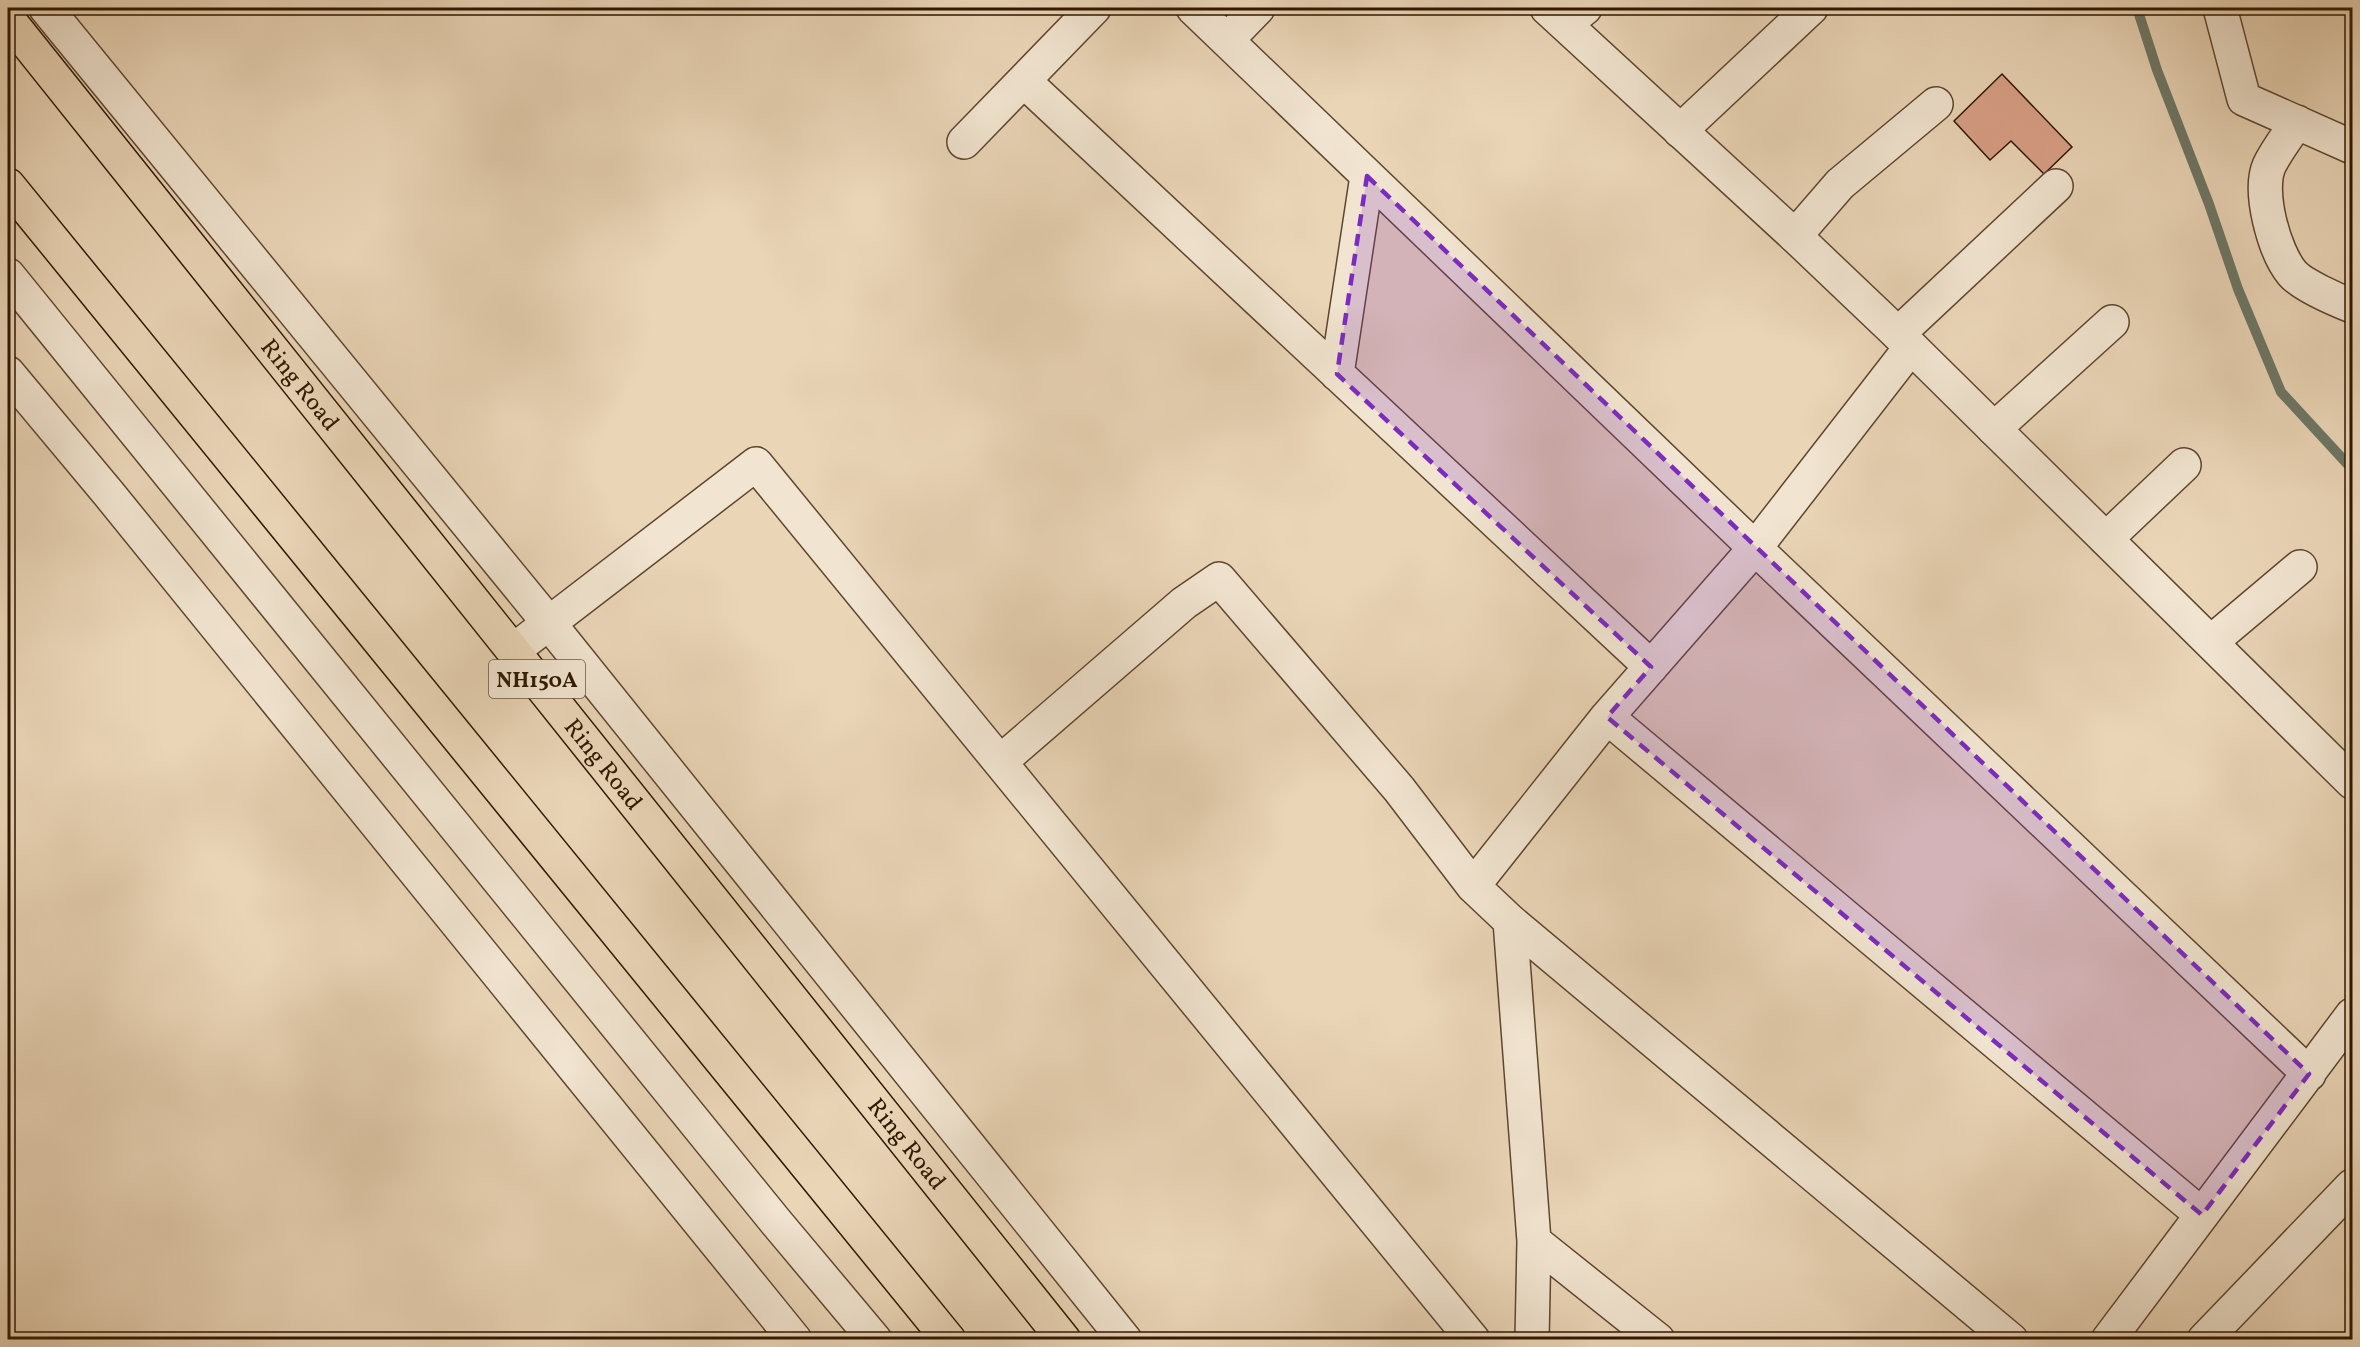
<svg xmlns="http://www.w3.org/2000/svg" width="2360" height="1347" font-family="Vollkorn,serif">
  <rect width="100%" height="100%" fill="#ead5b7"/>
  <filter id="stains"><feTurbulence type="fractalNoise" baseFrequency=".00333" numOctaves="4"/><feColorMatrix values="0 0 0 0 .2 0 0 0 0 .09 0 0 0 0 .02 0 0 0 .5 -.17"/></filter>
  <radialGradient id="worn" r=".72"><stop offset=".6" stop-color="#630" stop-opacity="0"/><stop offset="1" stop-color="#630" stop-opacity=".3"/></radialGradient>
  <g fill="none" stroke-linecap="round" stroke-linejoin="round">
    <path stroke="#6e7867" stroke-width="10" d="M2137,8L2157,70L2209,204L2238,289L2281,392L2352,469"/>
  </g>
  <path fill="#d9a088" stroke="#2f1700" stroke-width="1.5" d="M2002,74L2072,147L2044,174L2011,141L1990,160L1954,121Z"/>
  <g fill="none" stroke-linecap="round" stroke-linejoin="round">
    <defs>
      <path id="minor" d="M1193,8L1755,548L2309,1074
        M2220,8L2244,99L2352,147
        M1565,24L1585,8
        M1227,40L1258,8
        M1024,81L1651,667
        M2297,122C2288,136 2276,151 2269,166C2258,192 2274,251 2292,273C2302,285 2337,300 2352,306
        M1680,131L1811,8
        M964,142L1094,8
        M1795,236L1840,184L1936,104
        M1898,334L2056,186
        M1911,347L1755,548L1607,717L1473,886L1510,921L2011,1340
        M1337,374L1367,176
        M1994,429L2112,322
        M2106,539L2184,465
        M2211,642L2300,567
        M514,650L756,464L1473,1340
        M1607,717L2202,1215
        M1000,762L1184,603L1219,579L1399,789L1473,886
        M1510,921L1534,1241L1532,1340
        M1534,1241L1658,1340
        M2108,1340L2352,1015
        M2204,1340L2352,1186"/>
      <path id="tertiary" d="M46,8L548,622L1125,1340
        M1547,8L1795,236L1898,334L2352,782
        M8,275L776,1222L875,1340
        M8,373L109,494L795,1340"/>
      <g id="trunk">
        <path id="s1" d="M8,19L1064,1340"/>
        <path d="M8,185L949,1340"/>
      </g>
    </defs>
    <use href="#minor" stroke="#5e462e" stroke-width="36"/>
    <use href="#tertiary" stroke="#5e462e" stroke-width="36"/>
    <use href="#trunk" stroke="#2f1700" stroke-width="36"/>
    <use href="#minor" stroke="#f1e4d0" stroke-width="33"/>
    <use href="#tertiary" stroke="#f1e4d0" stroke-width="33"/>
    <use href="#trunk" stroke="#ead5b7" stroke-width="33"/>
  </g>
  <path fill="#7b2cbf" fill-opacity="0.2" stroke="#7b2cbf" stroke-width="4.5" stroke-dasharray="12 8" stroke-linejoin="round" d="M1367,176L2309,1074L2202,1215L1607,717L1651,667L1337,374Z"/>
  <g text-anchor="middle" stroke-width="5" stroke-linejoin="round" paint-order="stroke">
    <rect fill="#f1e4d0" stroke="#69543e" stroke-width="1.5" x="489" y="660" width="96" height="38" rx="4.5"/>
    <g font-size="22" font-weight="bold" fill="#2f1700">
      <text x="537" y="687">NH150A</text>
    </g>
    <g font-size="24" fill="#2f1700" stroke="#f1e4d0">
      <text dy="8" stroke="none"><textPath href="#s1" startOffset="468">Ring Road</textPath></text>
      <text dy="8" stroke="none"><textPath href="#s1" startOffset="954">Ring Road</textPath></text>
      <text dy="8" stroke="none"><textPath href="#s1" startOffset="1440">Ring Road</textPath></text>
    </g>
  </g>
  <rect width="2360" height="1347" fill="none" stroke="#ead5b7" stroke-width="30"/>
  <rect x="9" y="9" width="2342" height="1329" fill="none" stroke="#2f1700" stroke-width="3"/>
  <rect x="15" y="15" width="2330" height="1317" fill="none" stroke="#2f1700" stroke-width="1.5"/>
  <rect width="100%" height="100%" filter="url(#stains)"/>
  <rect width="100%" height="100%" fill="url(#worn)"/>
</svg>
